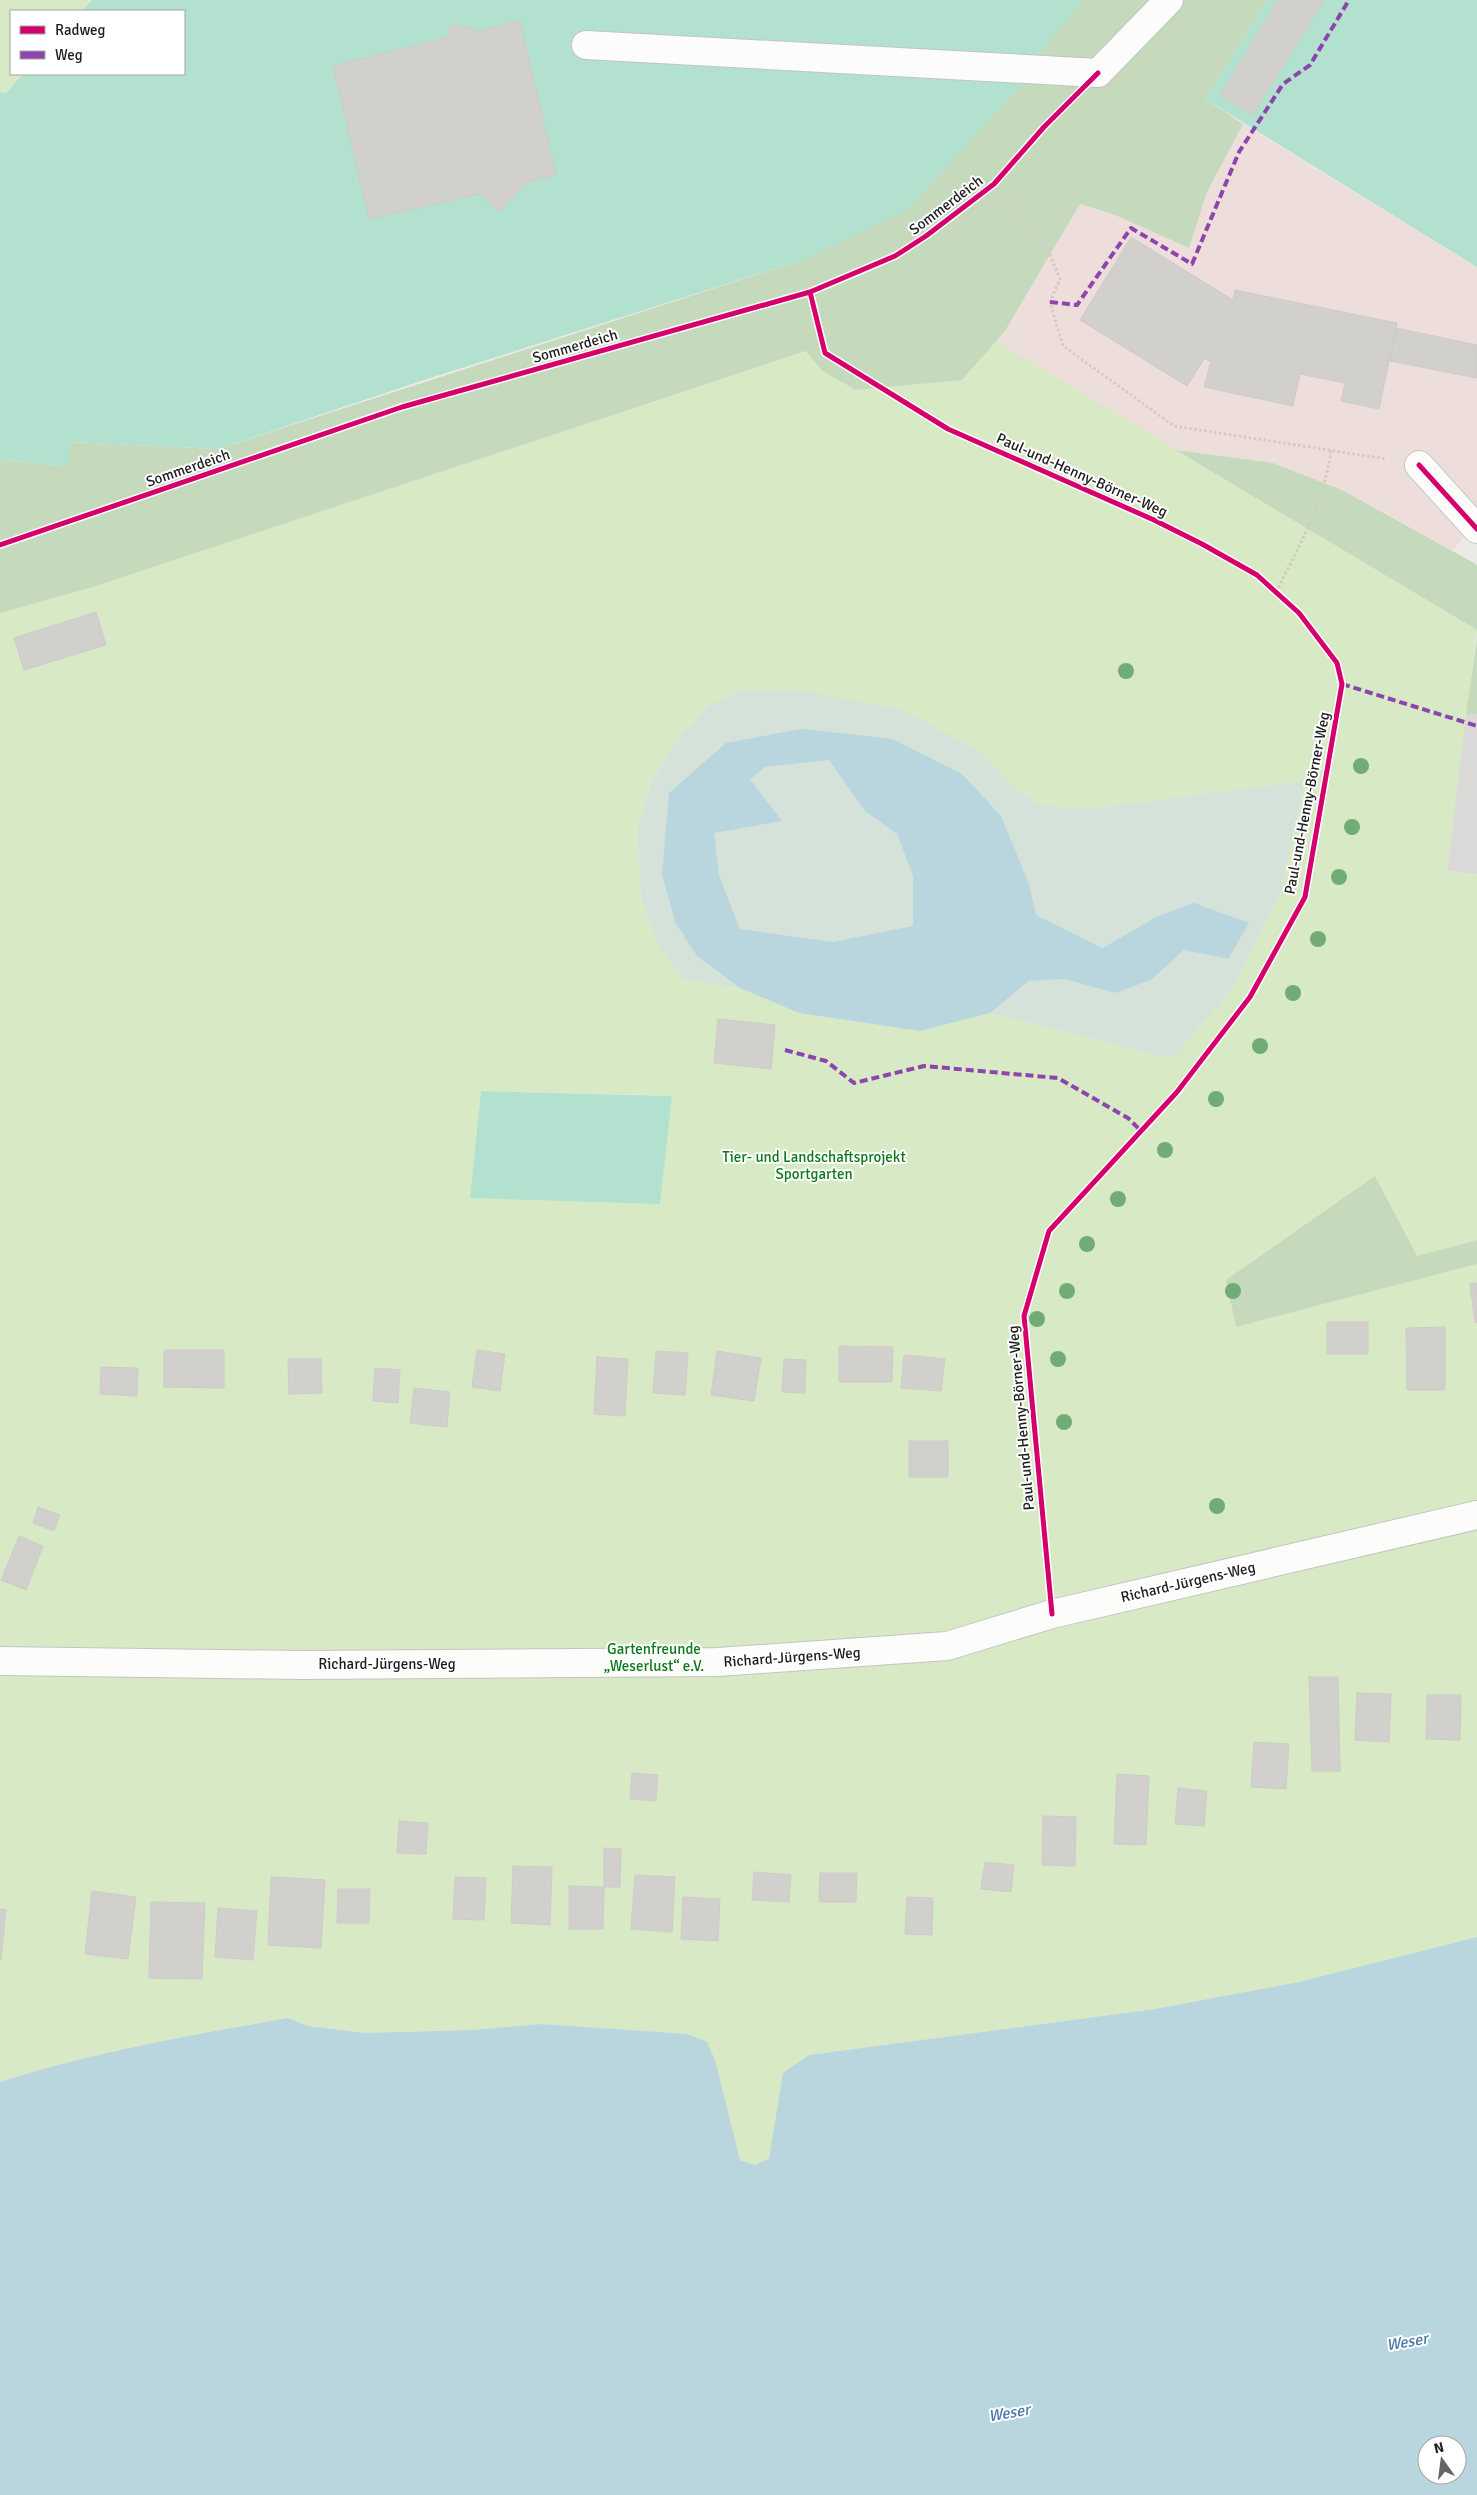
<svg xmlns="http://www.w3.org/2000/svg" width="1477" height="2495" font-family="Signika,sans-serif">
  <rect width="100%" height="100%" fill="#ebeae6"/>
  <path fill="#dad9d7" d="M1466,714H1477V874L1447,871Z"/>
  <path fill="#eddedc" d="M1243,124L1477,267V518L1453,551L1342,490L1273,463L1176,450L996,341L1005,331L1080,204L1115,215L1189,248L1207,192Z"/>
  <path fill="#d7e9c5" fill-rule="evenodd" d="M0,0H92L81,11H11V74H23L6,93L0,92Z
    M996,341L1477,630L1447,871L1477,874V1240L1417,1256L1226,1280L1236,1327L1477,1264V1937L1299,1982L1155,2009L809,2055L774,2135L769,2160L755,2165L740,2160L715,2060L707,2042L687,2034L542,2024L472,2030L365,2033L308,2026L288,2018C191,2035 94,2052 0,2082V613L90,588L806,351L822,371L856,390L962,380ZM709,705L978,750L1014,787L1039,805L1088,809L1304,781L1281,893L1233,988L1172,1059L990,1013L920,1031L799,1013L740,988L686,981L641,897L637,831L652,781L679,739ZM481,1091L657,1095L672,1096L470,1198Z"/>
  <path fill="#c5dabc" d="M1004,0H1268L1205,99L1243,124L1207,192L1189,248L1115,215L1080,204L1005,331L962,380L856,390L822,371L806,351L90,588L0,613V459L68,467L70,442L218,449L805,259L966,144L1024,82Z
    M1176,450L1273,463L1342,490L1474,563L1477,565V630Z
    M1477,638V714H1466Z
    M1375,1176L1417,1256L1477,1240V1264L1236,1327L1226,1280Z"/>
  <path fill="#d4e2da" d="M745,690L803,691L900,709L978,750L1014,787L1039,805L1088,809L1304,781L1281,893L1233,988L1172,1059L990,1013L1029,981L1065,979L1115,993L1151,980L1184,950L1228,959L1156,917L1103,948L1036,915L1029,884L962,775L726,743L697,956L740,988L686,981L659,947L641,897L637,831L652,781L679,739L709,705Z
    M829,760L865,811L897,834L913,876V927L833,942L740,929L719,875L714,833L782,821L750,779L766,767Z"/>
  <path fill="#b2e2cf" d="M92,0H1083L1050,39L1024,82L907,210L805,259L424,380L218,449L70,442L69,467L0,459V92L6,93L23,74H184V11H81Z
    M1268,0H1477V267L1205,99Z
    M481,1091L672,1096L660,1204L470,1198Z"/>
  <path fill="#b9d5de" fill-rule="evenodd" d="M802,729L893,739L962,774L1001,816L1029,884L1036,915L1103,948L1156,917L1194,903L1249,923L1228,959L1184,950L1151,980L1115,993L1065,979L1029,981L990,1013L920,1031L799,1013L740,988L697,956L675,922L662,874L669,793L726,743ZM829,760L865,811L897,834L913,876V926L833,942L740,929L719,875L714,833L782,821L750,779L766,767Z
    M1477,1937V2495H0V2082C94,2052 191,2035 288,2018L308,2026L365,2033L472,2030L542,2024L687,2034L707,2042L715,2060L740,2160L755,2165L769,2159L783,2073L809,2055L1155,2009L1299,1982ZM1427,2445H1457V2475H1427Z"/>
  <path fill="#d2d0cd" stroke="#cecbc7" d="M1278,0H1324L1253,115L1220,95Z
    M520,21L556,175L528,182L499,212L480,194L369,219L333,66L447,38L452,24L478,31Z
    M1131,237L1233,300L1235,290L1397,323L1379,409L1341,401L1345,383L1300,374L1293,406L1204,387L1211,361L1204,359L1187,386L1080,320Z
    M1396,328L1477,345V378L1390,361Z
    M96,612L106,645L24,670L14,638Z
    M718,1019L775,1025L771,1069L714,1063Z
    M1477,1283V1322L1475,1323L1470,1284Z
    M1327,1322H1368V1354H1327Z
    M1445,1327V1390H1407L1406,1328Z
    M839,1346L893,1347L892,1382H839Z
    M164,1350H224V1388L164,1387Z
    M477,1350L505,1354L500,1391L472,1387Z
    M656,1351L688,1353L685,1395L653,1393Z
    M717,1351L761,1358L754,1401L711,1395Z
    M904,1355L945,1359L941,1391L901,1388Z
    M597,1357L628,1359L625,1416L594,1414Z
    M288,1359H321L322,1393L289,1394Z
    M784,1359L806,1360L805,1393L782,1392Z
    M101,1367L138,1368L137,1396L100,1394Z
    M375,1368L400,1370L398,1403L373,1401Z
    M414,1388L450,1392L447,1427L410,1423Z
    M909,1441H948V1477H909Z
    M38,1507L60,1515L54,1531L33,1523Z
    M19,1536L43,1546L26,1590L1,1580Z
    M1309,1677H1338L1340,1771H1312Z
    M1357,1693L1391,1694L1389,1742L1355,1740Z
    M1427,1695H1461L1460,1740L1426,1739Z
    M1254,1742L1289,1744L1286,1789L1251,1787Z
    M632,1773L658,1775L656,1801L630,1799Z
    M1117,1774L1149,1776L1146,1845L1114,1844Z
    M1178,1788L1207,1791L1204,1826L1175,1824Z
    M1043,1816L1076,1817L1075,1866L1042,1865Z
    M399,1821L428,1823L426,1854L397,1853Z
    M604,1848L621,1849L620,1887H604Z
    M985,1862L1014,1865L1011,1892L981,1889Z
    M513,1866L552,1867L550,1925L511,1923Z
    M754,1872L791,1875L789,1902L752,1900Z
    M820,1873H857L856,1902H819Z
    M635,1875L675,1877L672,1932L631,1929Z
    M271,1877L325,1880L321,1948L268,1945Z
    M455,1877L486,1878L484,1920L453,1919Z
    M569,1886L604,1887L603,1929H569Z
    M338,1889H370L369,1923H337Z
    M92,1891L136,1897L128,1959L85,1954Z
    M683,1897L720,1899L718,1941L681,1939Z
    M907,1897L933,1898L932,1935L905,1934Z
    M151,1902L205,1903L202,1979L149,1978Z
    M218,1908L257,1911L253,1960L215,1957Z
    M0,1909L6,1910L1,1960H0Z"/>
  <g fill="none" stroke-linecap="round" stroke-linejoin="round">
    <defs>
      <path id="minor" d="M586,45L1098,73L1169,0
        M1419,465L1477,529
        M0,1661L303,1665L718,1662L947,1646L1052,1614L1477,1515"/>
    </defs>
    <use href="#minor" stroke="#c4c4c2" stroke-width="30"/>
    <path stroke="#d5c9c6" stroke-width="3" stroke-dasharray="2.5 2.5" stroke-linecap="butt" d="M994,184L1047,248L1060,279L1050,302L1063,346L1174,426L1386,459
      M1276,592C1299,546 1325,501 1331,449"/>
    <use href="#minor" stroke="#fcfcfb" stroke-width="28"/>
    <path stroke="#8e44ad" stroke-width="4" stroke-dasharray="8 4" stroke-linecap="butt" d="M1050,302L1077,305L1131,228L1192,264L1239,152L1283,84L1310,65L1349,0
      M1342,684L1477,726
      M785,1050L826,1061L854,1083L924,1066L1058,1078L1128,1118L1141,1131"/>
    <defs>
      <path id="cycleway" d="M810,292L825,353L948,429L1154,520L1202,544L1257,575L1299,613L1337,663L1342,684L1305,897L1250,997L1177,1092L1049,1231L1024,1316L1052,1614
        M1419,465L1477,529
        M0,545L402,407L810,292L895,256L926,236L994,184L1044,127L1098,73"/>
    </defs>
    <use href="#cycleway" stroke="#fff" stroke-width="8"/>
    <use href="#cycleway" stroke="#d6006c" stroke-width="5"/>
  </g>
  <g fill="#71ac76">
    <circle cx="1126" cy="671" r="8"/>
    <circle cx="1361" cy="766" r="8"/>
    <circle cx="1352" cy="827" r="8"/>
    <circle cx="1339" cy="877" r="8"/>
    <circle cx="1318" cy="939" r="8"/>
    <circle cx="1293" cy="993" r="8"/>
    <circle cx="1260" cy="1046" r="8"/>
    <circle cx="1216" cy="1099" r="8"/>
    <circle cx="1165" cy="1150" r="8"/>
    <circle cx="1118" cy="1199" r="8"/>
    <circle cx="1087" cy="1244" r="8"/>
    <circle cx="1067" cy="1291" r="8"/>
    <circle cx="1233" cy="1291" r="8"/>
    <circle cx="1037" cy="1319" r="8"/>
    <circle cx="1058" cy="1359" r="8"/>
    <circle cx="1064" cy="1422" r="8"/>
    <circle cx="1217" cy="1506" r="8"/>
  </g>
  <g text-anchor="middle" stroke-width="4" stroke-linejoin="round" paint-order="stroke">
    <g font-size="15" fill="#1d1d1d" stroke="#fff">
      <text transform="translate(946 205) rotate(-37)" y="5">Sommerdeich</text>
      <text transform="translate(575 346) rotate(-16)" y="5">Sommerdeich</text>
      <text transform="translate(188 468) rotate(-19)" y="5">Sommerdeich</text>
      <text transform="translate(1082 475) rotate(24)" y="5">Paul-und-Henny-Börner-Weg</text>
      <text transform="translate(1307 803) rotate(-79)" y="5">Paul-und-Henny-Börner-Weg</text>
      <text transform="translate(1021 1418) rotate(-95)" y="5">Paul-und-Henny-Börner-Weg</text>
      <text transform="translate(1188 1582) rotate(-13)" y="5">Richard-Jürgens-Weg</text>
      <text transform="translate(792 1657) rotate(-4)" y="5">Richard-Jürgens-Weg</text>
      <text x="387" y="1669">Richard-Jürgens-Weg</text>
    </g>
    <g font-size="15" fill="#0e791b" stroke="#fff">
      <text x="814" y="1162">Tier- und Landschaftsprojekt<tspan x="814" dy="17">Sportgarten</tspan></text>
      <text x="654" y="1654">Gartenfreunde<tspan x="654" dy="17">„Weserlust“ e.V.</tspan></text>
    </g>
    <g font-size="16" font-style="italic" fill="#4c77ab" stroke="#fff">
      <text transform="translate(1407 2341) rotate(-10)" y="6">Weser</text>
      <text transform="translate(1009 2412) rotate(-10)" y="6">Weser</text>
    </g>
  </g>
  <rect x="10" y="10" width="175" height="65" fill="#ffffff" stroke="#a5a5a5"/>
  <rect x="20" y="26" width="25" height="8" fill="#d6006c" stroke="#a5a5a5"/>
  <text x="55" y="35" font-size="15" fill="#1d1d1d">Radweg</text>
  <rect x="20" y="51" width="25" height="8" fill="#8e44ad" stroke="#a5a5a5"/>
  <text x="55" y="60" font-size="15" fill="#1d1d1d">Weg</text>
  <g transform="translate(1442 2460) rotate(346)"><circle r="24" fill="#ffffff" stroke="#a5a5a5"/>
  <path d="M0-4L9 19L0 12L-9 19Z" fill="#656563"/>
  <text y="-8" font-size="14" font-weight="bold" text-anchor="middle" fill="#1d1d1d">N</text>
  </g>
</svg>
